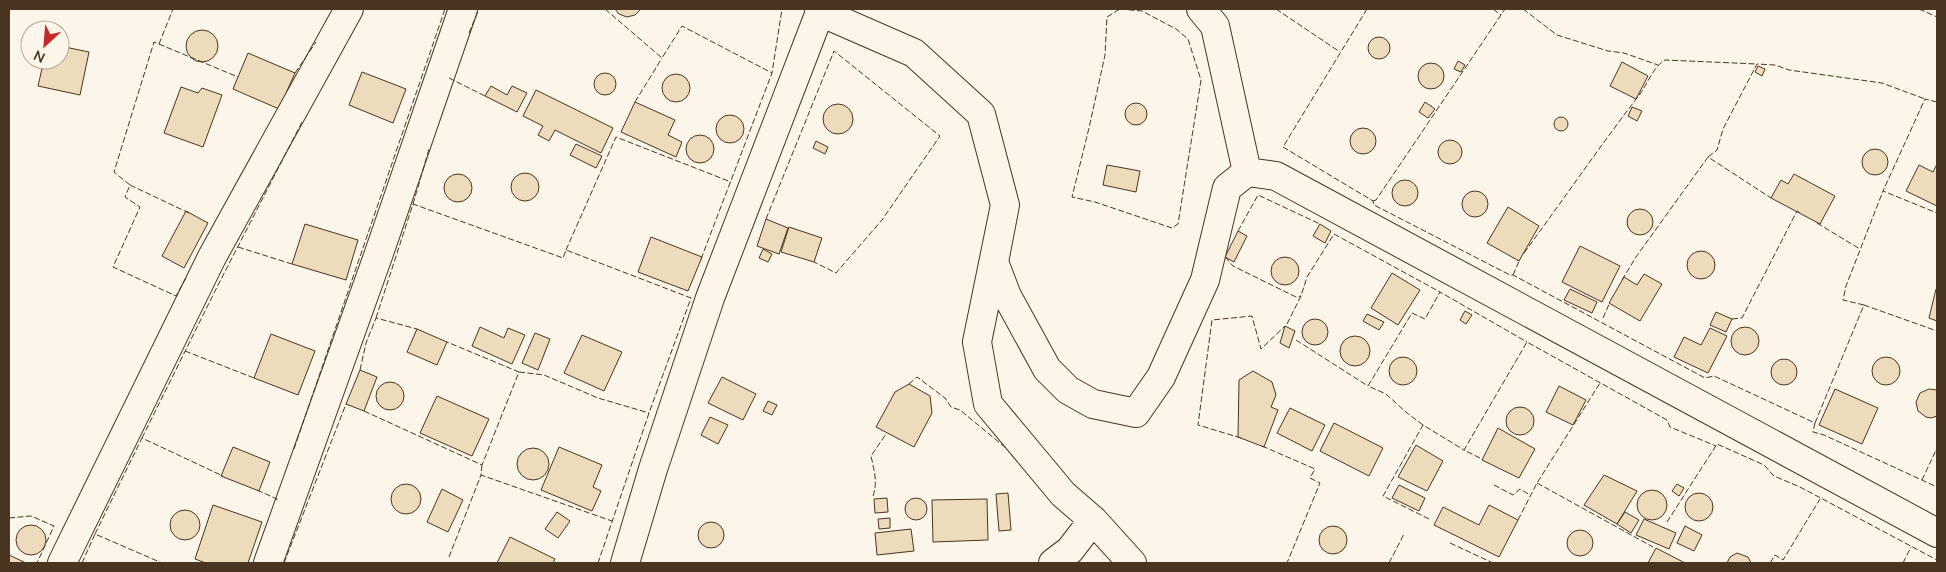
<svg xmlns="http://www.w3.org/2000/svg" width="1946" height="572" font-family="Mulish,sans-serif">
  <rect width="100%" height="100%" fill="#fbf6e9"/>
  <path fill="#ecdcbc" stroke="#4a3520" d="M615,9H641L635,15L627,17L619,14Z
    M186 46a16 16 0 1 1 32 0a16 16 0 1 1-32 0Z
    M1368 48a11 11 0 1 1 22 0a11 11 0 1 1-22 0Z
    M60,46L89,52L80,95L38,86L44,60H60Z
    M248,53L295,73L279,109L233,89Z
    M1458,61L1465,65L1461,72L1454,69Z
    M1622,62L1648,76L1636,99L1610,86Z
    M1418 76a13 13 0 1 1 26 0a13 13 0 1 1-26 0Z
    M1758,66L1765,69L1762,76L1755,72Z
    M362,72L406,89L393,123L349,105Z
    M594 84a11 11 0 1 1 22 0a11 11 0 1 1-22 0Z
    M662 88a14 14 0 1 1 28 0a14 14 0 1 1-28 0Z
    M491,86L507,95L512,86L527,93L517,112L485,96Z
    M181,87L198,93L202,88L222,95L203,147L164,133Z
    M536,90L613,128L601,153L555,130L549,141L538,135L543,126L523,116Z
    M635,102L675,120L668,135L682,142L676,157L621,132Z
    M1425,102L1435,109L1428,118L1419,112Z
    M1125 114a11 11 0 1 1 22 0a11 11 0 1 1-22 0Z
    M823 119a15 15 0 1 1 30 0a15 15 0 1 1-30 0Z
    M1632,107L1642,111L1637,121L1628,116Z
    M716 129a14 14 0 1 1 28 0a14 14 0 1 1-28 0Z
    M1554 124a7 7 0 1 1 14 0a7 7 0 1 1-14 0Z
    M1350 141a13 13 0 1 1 26 0a13 13 0 1 1-26 0Z
    M686 149a14 14 0 1 1 28 0a14 14 0 1 1-28 0Z
    M1438 152a12 12 0 1 1 24 0a12 12 0 1 1-24 0Z
    M816,141L828,147L825,154L813,148Z
    M576,144L602,156L596,168L570,155Z
    M1862 162a13 13 0 1 1 26 0a13 13 0 1 1-26 0Z
    M1937,164V206L1906,191L1919,165L1933,172Z
    M1107,165L1140,171L1136,192L1103,185Z
    M511 187a14 14 0 1 1 28 0a14 14 0 1 1-28 0Z
    M444 188a14 14 0 1 1 28 0a14 14 0 1 1-28 0Z
    M1794,174L1835,196L1820,224L1771,198L1781,180L1788,184Z
    M1392 193a13 13 0 1 1 26 0a13 13 0 1 1-26 0Z
    M1462 204a13 13 0 1 1 26 0a13 13 0 1 1-26 0Z
    M1508,207L1539,226L1519,261L1487,243Z
    M1627 222a13 13 0 1 1 26 0a13 13 0 1 1-26 0Z
    M186,211L208,223L184,268L162,256Z
    M766,219L788,228L779,254L757,246Z
    M305,224L358,240L346,280L292,264Z
    M1320,224L1331,231L1325,243L1313,236Z
    M789,227L822,238L814,262L781,252Z
    M1238,231L1247,236L1234,262L1225,257Z
    M651,237L702,257L688,291L638,272Z
    M1580,246L1620,266L1602,302L1562,282Z
    M763,249L772,254L768,262L759,258Z
    M1687 265a14 14 0 1 1 28 0a14 14 0 1 1-28 0Z
    M1271 271a14 14 0 1 1 28 0a14 14 0 1 1-28 0Z
    M1392,273L1420,290L1398,325L1371,308Z
    M1644,274L1662,284L1640,321L1609,303L1624,277L1637,285Z
    M1570,289L1597,302L1592,313L1564,300Z
    M1936,289H1937V321L1929,318Z
    M1465,311L1472,315L1466,324L1460,320Z
    M1716,312L1732,319L1726,332L1710,325Z
    M1367,314L1384,322L1379,330L1363,321Z
    M1302 332a13 13 0 1 1 26 0a13 13 0 1 1-26 0Z
    M1285,326L1295,331L1289,348L1280,343Z
    M1731 341a14 14 0 1 1 28 0a14 14 0 1 1-28 0Z
    M480,327L504,338L508,328L525,335L512,364L472,346Z
    M1710,328L1727,336L1708,373L1674,357L1684,337L1701,345Z
    M417,329L447,342L437,365L407,352Z
    M535,333L550,339L538,370L522,363Z
    M271,334L315,351L298,395L254,378Z
    M582,335L622,352L604,391L564,373Z
    M1340 351a15 15 0 1 1 30 0a15 15 0 1 1-30 0Z
    M1872 371a14 14 0 1 1 28 0a14 14 0 1 1-28 0Z
    M1389 371a14 14 0 1 1 28 0a14 14 0 1 1-28 0Z
    M1771 372a13 13 0 1 1 26 0a13 13 0 1 1-26 0Z
    M360,370L377,377L364,411L346,404Z
    M1253,371L1272,382L1276,395L1271,407L1278,410L1264,447L1238,437L1239,380Z
    M722,377L756,394L743,420L708,403Z
    M376 396a14 14 0 1 1 28 0a14 14 0 1 1-28 0Z
    M909,384L930,396L932,413L914,447L876,427L895,392Z
    M1559,386L1586,400L1573,425L1546,412Z
    M1835,389L1878,408L1862,444L1819,425Z
    M1929,389L1937,390V416L1931,418L1926,417L1918,411L1916,402L1920,393Z
    M437,396L489,419L472,456L420,433Z
    M768,401L777,405L772,415L763,411Z
    M1506 421a14 14 0 1 1 28 0a14 14 0 1 1-28 0Z
    M1290,408L1325,425L1312,451L1277,433Z
    M710,417L728,425L718,444L701,435Z
    M1334,423L1383,448L1369,476L1320,451Z
    M1498,428L1535,449L1519,478L1482,460Z
    M1416,445L1443,461L1427,491L1398,477Z
    M233,447L270,462L259,491L221,476Z
    M559,447L602,465L593,487L601,491L592,511L541,490Z
    M517 464a16 16 0 1 1 32 0a16 16 0 1 1-32 0Z
    M1604,475L1637,491L1617,524L1584,505Z
    M391 499a15 15 0 1 1 30 0a15 15 0 1 1-30 0Z
    M1677,484L1684,488L1679,496L1672,491Z
    M1399,485L1425,498L1419,511L1392,498Z
    M442,489L463,500L448,532L427,522Z
    M1637 505a15 15 0 1 1 30 0a15 15 0 1 1-30 0Z
    M1008,493L1011,530L999,531L996,494Z
    M1685 507a14 14 0 1 1 28 0a14 14 0 1 1-28 0Z
    M905 509a11 11 0 1 1 22 0a11 11 0 1 1-22 0Z
    M887,498L888,512L875,513L874,499Z
    M987,499L988,540L933,542L932,500Z
    M213,505L262,522L248,563H206L195,559Z
    M1489,505L1518,520L1499,557L1434,525L1443,507L1479,525Z
    M170 525a15 15 0 1 1 30 0a15 15 0 1 1-30 0Z
    M557,512L570,521L558,538L545,529Z
    M1625,512L1639,520L1631,533L1617,524Z
    M890,518V528L879,529L878,519Z
    M1644,519L1676,533L1669,549L1636,535Z
    M698 535a13 13 0 1 1 26 0a13 13 0 1 1-26 0Z
    M16 540a15 15 0 1 1 30 0a15 15 0 1 1-30 0Z
    M1685,526L1702,535L1694,551L1677,543Z
    M1319 540a14 14 0 1 1 28 0a14 14 0 1 1-28 0Z
    M911,529L914,551L877,555L875,533Z
    M1567 543a13 13 0 1 1 26 0a13 13 0 1 1-26 0Z
    M510,537L555,559L553,563H497Z
    M1656,548L1685,563H1648Z
    M1737,553L1748,557L1751,563H1727L1730,557Z
    M9,555L26,563H9Z"/>
  <g fill="none" stroke-linecap="round" stroke-linejoin="round">
    <defs>
      <path id="minor" d="M819,9L820,12L914,53L981,114L1005,205L977,342L988,404L1063,494L1093,520L1132,563
        M1201,9L1215,26L1247,172
        M1005,205L994,262L1007,296L1047,369L1068,390L1093,404L1136,413L1161,377L1205,280L1227,188L1247,172L1276,176L1937,533
        M62,563L212,257L349,9
        M268,563L378,256L463,9
        M625,563L653,469L710,298L820,12
        M1053,563L1070,550L1093,520"/>
    </defs>
    <use href="#minor" stroke="#4a3520" stroke-width="30"/>
    <use href="#minor" stroke="#fbf6e9" stroke-width="28"/>
    <path stroke="#4a3520" stroke-width="1" stroke-dasharray="6 2.5" stroke-linecap="butt" d="M605,9L662,58L682,26L772,73
      M1120,9L1142,11L1176,29L1188,39L1201,80L1178,224L1172,228L1095,202L1072,197L1089,128L1105,55L1107,17Z
      M1276,9L1340,52
      M1367,9L1283,147L1373,201L1374,205L1510,275H1513L1705,378L1714,376L1815,423L1813,432L1824,435L1937,487
      M1493,9L1501,15
      M1523,9L1557,35L1608,51L1624,53L1658,65
      M1919,9L1937,17
      M469,33L479,9
      M159,44L173,9
      M295,73L316,42
      M449,78L485,96
      M635,102L662,58
      M1937,102L1925,99L1883,191L1937,213
      M1708,157L1717,150L1723,129L1757,64L1775,65L1789,70L1882,83L1925,99
      M130,185L189,213
      M1373,201L1376,200L1505,9
      M413,204L429,149
      M766,219L834,51L940,136L882,220L836,273L814,262
      M1817,223L1860,249
      M1238,231L1258,195L1320,224
      M238,247L292,264
      M566,250L616,137L731,182
      M1524,253C1563,200 1600,146 1640,94C1648,83 1653,67 1665,60L1757,64
      M1225,257L1233,266L1296,297L1301,296
      M701,259L772,73L782,9
      M1513,275L1520,259
      M186,278L176,296L113,267L140,207L125,197L130,185L114,172L154,42L238,77
      M1622,280L1636,257L1708,157L1771,198
      M1864,305L1843,300L1846,286L1883,191
      M376,318L413,204L563,258L566,250L691,298L649,413L598,563
      M1603,318L1610,302
      M1732,319L1742,318L1797,211L1800,213
      M1287,324L1301,296L1307,277L1334,234L1440,292
      M1296,340L1368,386
      M185,351L254,378
      M360,370L366,343L376,318L417,329
      M519,372L544,375L598,398L649,413
      M909,384L917,377L945,398L951,407L960,410L1006,448
      M364,411L482,465L519,372L447,342
      M1815,423L1864,305L1937,331
      M1423,425L1407,413L1386,394L1368,386L1412,313L1425,319L1440,292L1527,342
      M142,438L215,291L302,122
      M1241,438L1198,425L1212,320L1252,316L1261,349L1285,326
      M1262,446L1315,469L1310,478L1320,483L1287,563
      M294,449L445,9
      M1480,458L1464,450L1527,342L1667,420L1670,427L1716,446
      M482,465L481,475L612,521
      M1922,480L1937,448
      M1537,483L1653,547
      M1494,485L1513,495L1520,489L1530,495
      M257,490L277,499L276,502
      M873,496C878,482 874,470 871,456L886,434
      M9,518L31,516L54,526L37,563
      M1429,519L1383,496L1423,425L1464,450
      M1518,520L1537,483L1600,383
      M1667,522L1717,444L1764,465L1774,476L1800,487L1937,560
      M95,534L142,438L223,476
      M1450,543L1493,563
      M449,557L481,475
      M82,563L95,534L162,563
      M284,563L346,404
      M1389,563L1404,534
      M1770,563L1775,555L1783,560L1820,499
      M1903,563L1911,547"/>
  </g>
  <rect width="1946" height="572" fill="none" stroke="#4a3520" stroke-width="20"/>
  <g transform="translate(45 45) rotate(206)"><circle r="24" fill="#fbf6e9" stroke="#b4a999"/>
  <path d="M0-4L9 19L0 12L-9 19Z" fill="#c62828"/>
  <text y="-8" font-size="14" font-weight="bold" text-anchor="middle" fill="#4a3520">N</text>
  </g>
</svg>
